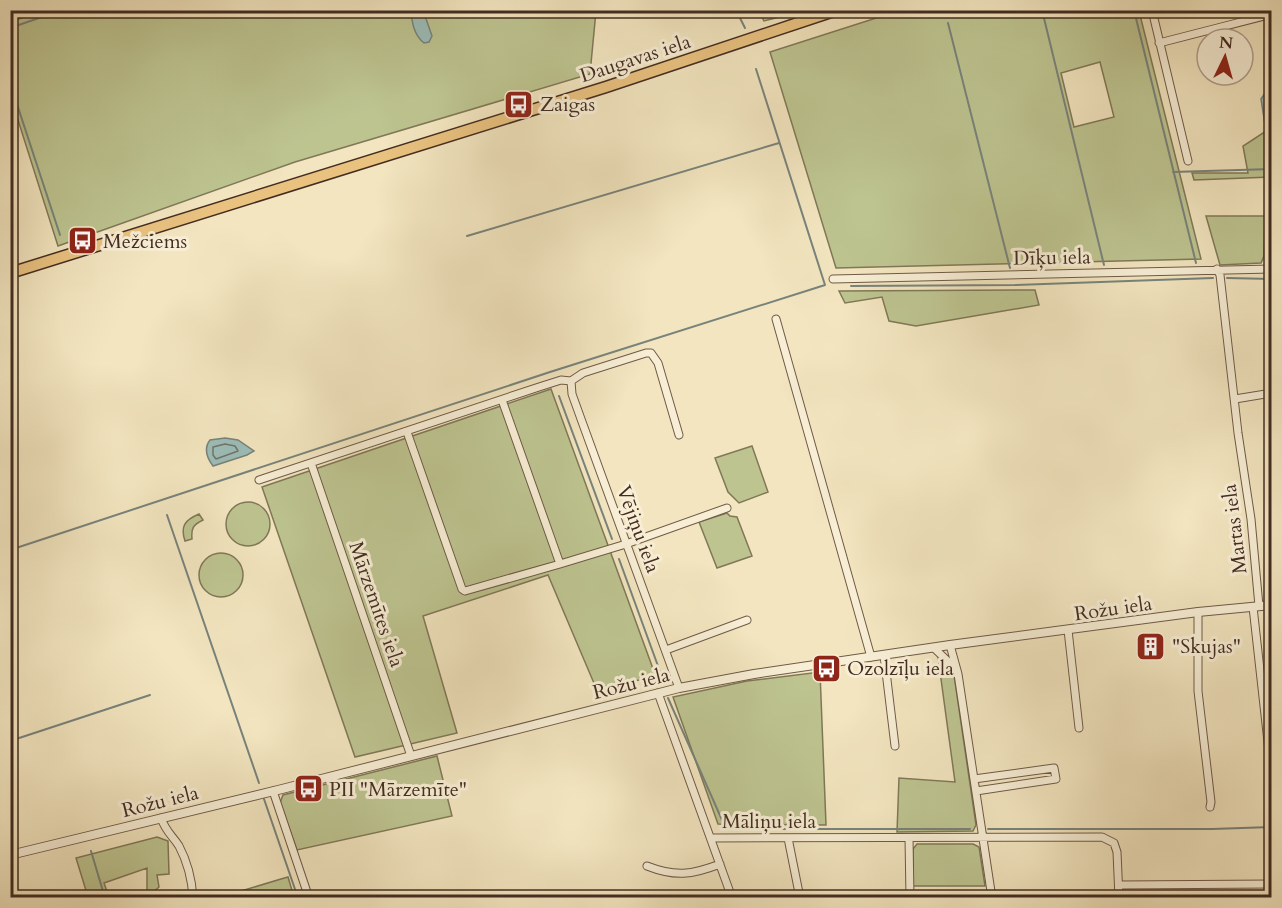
<svg xmlns="http://www.w3.org/2000/svg" width="1282" height="908" font-family="Cardo,serif">
  <rect width="100%" height="100%" fill="#f2e5bf"/>
  <filter id="stains"><feTurbulence type="fractalNoise" baseFrequency=".00333" numOctaves="4"/><feColorMatrix values="0 0 0 0 .2 0 0 0 0 .09 0 0 0 0 .02 0 0 0 .5 -.17"/></filter>
  <radialGradient id="worn" r=".72"><stop offset=".6" stop-color="#630" stop-opacity="0"/><stop offset="1" stop-color="#630" stop-opacity=".3"/></radialGradient>
  <path fill="#bdc490" stroke="#807858" stroke-width="1.5" fill-rule="evenodd" d="M45,10L596,11L590,74L295,162L58,246L11,98L10,22Z
    M761,11V10L804,11L764,21L760,14Z
    M898,11H1139L1201,259L836,268L770,52ZM1100,62L1114,117L1074,127L1061,73Z
    M1266,131L1271,138V177L1194,180L1192,173H1248L1243,146Z
    M1206,216H1265L1264,256L1261,263L1220,265Z
    M1035,290L1039,305L916,326L889,321L882,297L845,303L839,291Z
    M551,389L656,677L596,688L548,575L423,616L457,733L355,757L262,487Z
    M752,446L768,492L739,503L728,492L715,458Z
    M226 524a22 22 0 1 1 44 0a22 22 0 1 1-44 0Z
    M727,513L730,516L737,517L752,556L717,568L699,522Z
    M199,514L203,520C193,525 191,528 192,539L185,541C180,526 185,520 199,514Z
    M199 575a22 22 0 1 1 44 0a22 22 0 1 1-44 0Z
    M940,656L954,675L976,825L973,831L897,832L899,778L955,782L938,657Z
    M820,672L826,825L718,824L673,697L747,681Z
    M437,756L452,816L297,850L280,803L283,795Z
    M157,837L168,841L169,874L157,875L159,887L151,894L147,891V868L104,883L109,897H88L76,858Z
    M917,844H973L979,847L985,886H913V849Z
    M288,877L294,897H221L281,879Z"/>
  <path fill="#9cbdb8" stroke="#78837c" stroke-width="1.5" d="M411,11H421L424,13L432,36L429,42L424,43C414,35 412,23 411,11Z
    M1271,84V138L1266,131L1261,99Z
    M225,438L238,440L254,451L247,455L213,466C207,458 203,449 210,440Z"/>
  <g fill="none" stroke-linecap="round" stroke-linejoin="round">
    <path stroke="#70746c" stroke-width="1.5" d="M225,444L235,446L238,451L216,459L213,455V447Z"/>
    <path stroke="#78837c" stroke-width="2" d="M654,10L673,16
      M736,10L745,28
      M1042,10L1104,265
      M1134,10L1196,263
      M948,23L1010,268
      M10,28L62,10
      M10,83L60,235
      M1173,172L1272,169
      M467,236L779,143
      M1227,278L1272,279
      M851,286L1015,285L1213,278
      M559,396L612,539
      M167,515L259,783
      M10,550L550,372L825,285L756,69
      M619,559L662,677
      M668,698L726,829H970
      M10,741L150,695
      M264,799L298,898
      M988,829H1212L1272,827
      M91,851L105,898"/>
    <defs>
      <path id="minor" d="M1152,10L1188,161
        M1159,43L1272,14
        M1217,269L1220,275L1238,433L1251,519L1259,606
        M833,279L1272,269
        M776,319L871,657
        M571,381L572,394L581,419L679,688
        M1235,399L1272,393
        M502,400L560,564L626,544L727,508
        M407,432L462,589L465,591L560,564
        M311,463L411,756
        M259,480L539,387L561,380L571,381L583,373L646,353H651L658,363L679,435
        M1253,607L1272,778
        M1198,612V691L1211,802L1210,807
        M1068,630L1079,728
        M950,645L958,674L992,898
        M934,648L955,668
        M666,650L747,620
        M884,655L895,746
        M658,693L732,898
        M974,779L1054,768L1056,779L976,791
        M273,791L309,898
        M161,818C166,832 172,835 179,846C187,861 192,881 193,898
        M711,838L1102,837L1114,843L1117,852L1119,898
        M788,838L800,898
        M909,838L910,898
        M647,866C675,877 692,875 720,864
        M1119,885L1272,884"/>
      <path id="tertiary" d="M10,855L282,789L679,688L754,674L950,645L1198,612L1272,605"/>
      <path id="primary" d="M10,273L606,87L837,10"/>
    </defs>
    <use href="#minor" stroke="#6f5a48" stroke-width="9"/>
    <use href="#tertiary" stroke="#6f5a48" stroke-width="10"/>
    <use href="#primary" stroke="#432c21" stroke-width="13"/>
    <use href="#minor" stroke="#f7eed5" stroke-width="7"/>
    <use href="#tertiary" stroke="#f7eed5" stroke-width="8"/>
    <use href="#primary" stroke="#e9c280" stroke-width="10"/>
  </g>
  <defs>
    <symbol id="bus-square" viewBox="-11 -11 22 22"><rect x="-9" y="-9" width="18" height="18" rx="4" fill="#8f2418" stroke="#f7eed5"/><path d="M-5-6H5V4H4V6H2V4H-2V6H-4V4H-5ZM-3.5-4V0h7V-4ZM-3.5 1.2v1.5H-2V1.2ZM2 1.2v1.5H3.5V1.2Z" fill="#fff"/></symbol>
    <symbol id="building-square" viewBox="-11 -11 22 22"><rect x="-9" y="-9" width="18" height="18" rx="4" fill="#8f2418" stroke="#f7eed5"/><path d="M-4-6H4V6H1V3H-1V6H-4ZM-2.5-4.3h1.7v1.8h-1.7ZM.8-4.3h1.7v1.8H.8ZM-2.5-1h1.7V.8h-1.7ZM.8-1h1.7V.8H.8Z" fill="#fff"/></symbol>
  </defs>
  <g fill-rule="evenodd">
    <use href="#bus-square" x="502" y="88" width="33" height="33"/>
    <use href="#bus-square" x="66" y="224" width="33" height="33"/>
    <use href="#building-square" x="1134" y="630" width="33" height="33"/>
    <use href="#bus-square" x="810" y="652" width="33" height="33"/>
    <use href="#bus-square" x="292" y="772" width="33" height="33"/>
  </g>
  <g text-anchor="middle" stroke-width="6" stroke-linejoin="round" paint-order="stroke">
    <g font-size="20" fill="#432c21" stroke="#f7eed5">
      <text transform="translate(635 58) rotate(-18)" y="7">Daugavas iela</text>
      <text transform="translate(1052 257) rotate(-1)" y="7">Dīķu iela</text>
      <text transform="translate(639 529) rotate(70)" y="7">Vējiņu iela</text>
      <text transform="translate(1234 529) rotate(-97)" y="7">Martas iela</text>
      <text transform="translate(377 604) rotate(71)" y="7">Mārzemītes iela</text>
      <text transform="translate(1113 608) rotate(-8)" y="7">Rožu iela</text>
      <text transform="translate(631 683) rotate(-14)" y="7">Rožu iela</text>
      <text transform="translate(160 801) rotate(-14)" y="7">Rožu iela</text>
      <text x="769" y="828">Māliņu iela</text>
    </g>
    <g font-size="20" fill="#432c21" stroke="#f7eed5" text-anchor="start">
      <text x="540" y="111">Zaigas</text>
      <text x="103" y="248">Mežciems</text>
      <text x="1172" y="653">"Skujas"</text>
      <text x="847" y="675">Ozolzīļu iela</text>
      <text x="329" y="796">PII "Mārzemīte"</text>
    </g>
  </g>
  <rect width="1282" height="908" fill="none" stroke="#f2e5bf" stroke-width="36"/>
  <rect x="12" y="12" width="1258" height="884" fill="none" stroke="#432c21" stroke-width="3"/>
  <rect x="18" y="18" width="1246" height="872" fill="none" stroke="#432c21" stroke-width="1.5"/>
  <g transform="translate(1225 57) rotate(5)"><circle r="28" fill="#f7eed5" stroke="#afa08d" stroke-width="1.5"/>
  <path d="M0-4.5L10 22L0 15L-10 22Z" fill="#8f2418"/>
  <text y="-9" font-size="16" font-weight="bold" text-anchor="middle" fill="#432c21">N</text>
  </g>
  <rect width="100%" height="100%" filter="url(#stains)"/>
  <rect width="100%" height="100%" fill="url(#worn)"/>
</svg>
